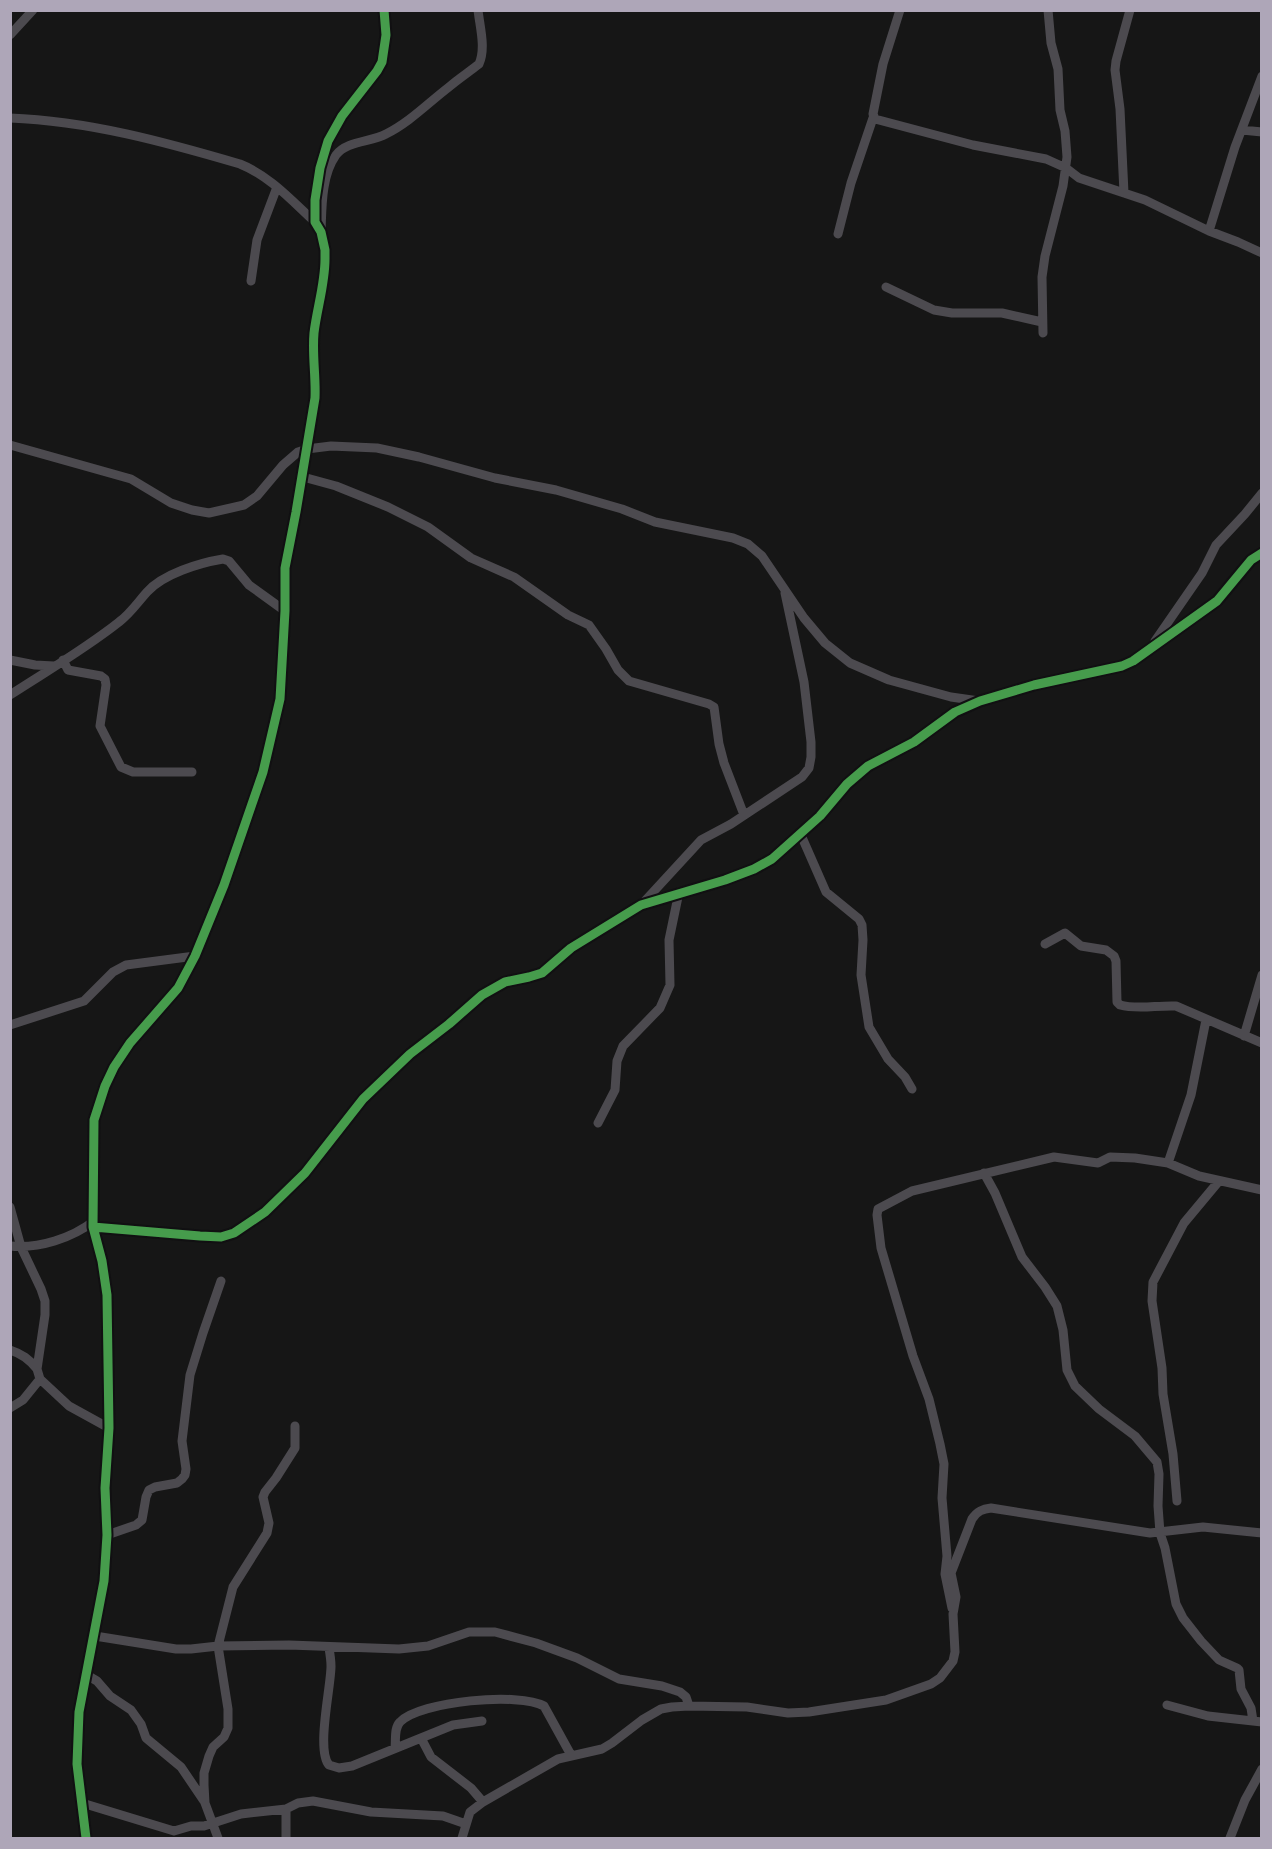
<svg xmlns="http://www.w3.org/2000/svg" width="1272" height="1849" font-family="Poppins,sans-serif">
  <rect width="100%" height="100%" fill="#161616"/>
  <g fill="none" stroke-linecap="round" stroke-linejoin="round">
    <path stroke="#4c4a4f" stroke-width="9" d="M900,10L883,64L873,114L875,119L973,145L1046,159L1066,168L1079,178L1145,200L1209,231L1238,242L1262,253
      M10,35L33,10
      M10,118C89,121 165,142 240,164C270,176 292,201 315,222
      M1242,130L1262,132
      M1124,193L1120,109L1115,70L1116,61L1130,10
      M1209,231L1235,147L1262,76
      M321,232C322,208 321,176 336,155C346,141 371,142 386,134C410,122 428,103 449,87C458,79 469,72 479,64C486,48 480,28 478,10
      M838,234L851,183L873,118
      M251,281L257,240L277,187
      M886,287L934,310L952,313H1002L1042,322
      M1043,333L1042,277L1045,256L1063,186L1067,157L1065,131L1060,110L1058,69L1051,43L1048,10
      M10,445L131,479L171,503L192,510L209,513L244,505L257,496L283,465L298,452L307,449L331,446L377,448L419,457L495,478L556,490L622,509L655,522L733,538L748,544L762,556L804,618L825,643L850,663L889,680L951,697L979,701
      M303,477L336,486L388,507L428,527L471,558L514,577L568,615L589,625L606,649L618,670L629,681L709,704L714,707L719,744L724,763L744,815
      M1155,641L1202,573L1216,545L1245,514L1262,493
      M10,660L35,665L54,666
      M63,660L68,670L101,676L105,679L106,685L100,726L121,767L133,772H192
      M10,695C47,671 85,649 119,622C130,614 138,602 147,592C163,574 199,563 223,559L229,561L249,585L285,611
      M801,835L826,892L859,919L862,925L863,940L861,975L869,1027L888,1059L905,1077L912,1089
      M643,903L701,840L731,824L802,777L809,768L811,757V742L804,682L785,593
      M1045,944L1065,933L1081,946L1106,950L1114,956L1116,961L1117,1002L1120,1005C1138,1010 1157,1005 1176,1006L1262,1043
      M10,1025L84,1001L113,972L126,965L195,956
      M1244,1036L1262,975
      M598,1123L615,1090L617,1061L623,1046L660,1008L670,985L669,940L679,892
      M1168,1163L1191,1095L1206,1020
      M984,1173L995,1193L1022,1257L1045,1287L1057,1306L1063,1330L1067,1370L1075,1386L1099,1409L1135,1436L1157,1462L1159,1474L1158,1506L1160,1533L1165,1548L1176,1604L1183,1618L1201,1641L1219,1660L1237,1668L1239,1670L1241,1689L1251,1708L1253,1721
      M10,1207L21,1247L41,1289L45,1301V1315L37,1369L40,1379L69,1406L109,1428
      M93,1227L200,1236L221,1237L234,1233L265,1212L305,1173L363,1099L410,1054L449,1024L482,995L505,982L529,977L542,973L571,948L641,905L725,880L754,869L772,859L820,816L847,784L868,766L914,742L955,712L980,701L1034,685L1122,666L1133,661L1217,601L1251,560L1262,553
      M10,1246C39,1249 72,1238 94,1221
      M10,1350C22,1354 29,1359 37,1369
      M10,1408L23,1400L40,1379
      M1177,1501L1173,1454L1163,1394L1162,1368L1152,1301L1153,1282L1184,1223L1219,1181
      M107,1535L136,1525L142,1520L146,1497L149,1490L155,1487L177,1483L182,1479L185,1475L186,1469L182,1441L190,1375L203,1333L221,1281
      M952,1608L945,1574L947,1556L942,1498L944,1464L940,1444L929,1399L913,1356L881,1248L877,1215L878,1209L912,1191L1054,1157L1098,1163L1110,1157L1135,1158L1168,1163L1199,1176L1262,1190
      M95,1636L176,1649H191L218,1646L289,1645L399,1649L428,1646L469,1632H495L536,1643L577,1658L619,1679L662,1686L680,1692L686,1697L689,1706
      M329,1648C330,1654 331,1660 331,1666C331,1687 316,1750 329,1765L339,1768L352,1766L453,1725L482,1721
      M85,1674L97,1681L110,1696L131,1710L141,1724L146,1738L181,1767L204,1801
      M1167,1705L1208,1716L1262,1722
      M421,1738L431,1757L471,1788L483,1802
      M395,1748C396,1739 394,1728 400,1722C420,1701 520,1692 544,1706L571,1755
      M82,1803L174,1831L191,1826H204L241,1814L286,1809L298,1803L313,1801L371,1812L443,1816L466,1824
      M286,1809V1838
      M86,1838L77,1764L79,1712L104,1581L107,1535L105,1488L109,1428L107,1295L102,1261L93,1227L94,1120L105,1086L114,1067L130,1043L178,988L195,956L224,885L263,772L280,699L285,611V568L296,512L315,398C316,376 312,355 314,333C317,308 325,284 325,259V250L321,232L315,222V200L320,168L328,141L342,116L377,71L382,62L386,35L384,10
      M218,1838L205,1803L204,1785V1773L209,1756L213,1747L224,1737L228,1728V1709L218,1646L233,1587L267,1533L269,1523L263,1497L265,1492L276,1478L295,1448V1426
      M462,1838L470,1812L483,1802L558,1759L602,1749L612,1743L642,1720L661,1709L672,1707L689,1706L747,1707L788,1713L809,1712L886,1700L931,1684L940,1678L953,1661L955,1652L953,1614L956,1597L951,1573L972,1519C977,1511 983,1509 991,1508L1150,1533L1203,1527L1262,1533
      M1230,1838L1245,1800L1262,1769"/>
    <defs>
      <path id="cycleway" d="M93,1227L200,1236L221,1237L234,1233L265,1212L305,1173L363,1099L410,1054L449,1024L482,995L505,982L529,977L542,973L571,948L641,905L725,880L754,869L772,859L820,816L847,784L868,766L914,742L955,712L980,701L1034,685L1122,666L1133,661L1217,601L1251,560L1262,553
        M86,1838L77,1764L79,1712L104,1581L107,1535L105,1488L109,1428L107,1295L102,1261L93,1227L94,1120L105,1086L114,1067L130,1043L178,988L195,956L224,885L263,772L280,699L285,611V568L296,512L315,398C316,376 312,355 314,333C317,308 325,284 325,259V250L321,232L315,222V200L320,168L328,141L342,116L377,71L382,62L386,35L384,10"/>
    </defs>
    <use href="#cycleway" stroke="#111012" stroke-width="13"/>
    <use href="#cycleway" stroke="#469c4c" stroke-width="9"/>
  </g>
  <rect width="1272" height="1849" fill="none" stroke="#aea6b8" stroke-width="24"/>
</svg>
